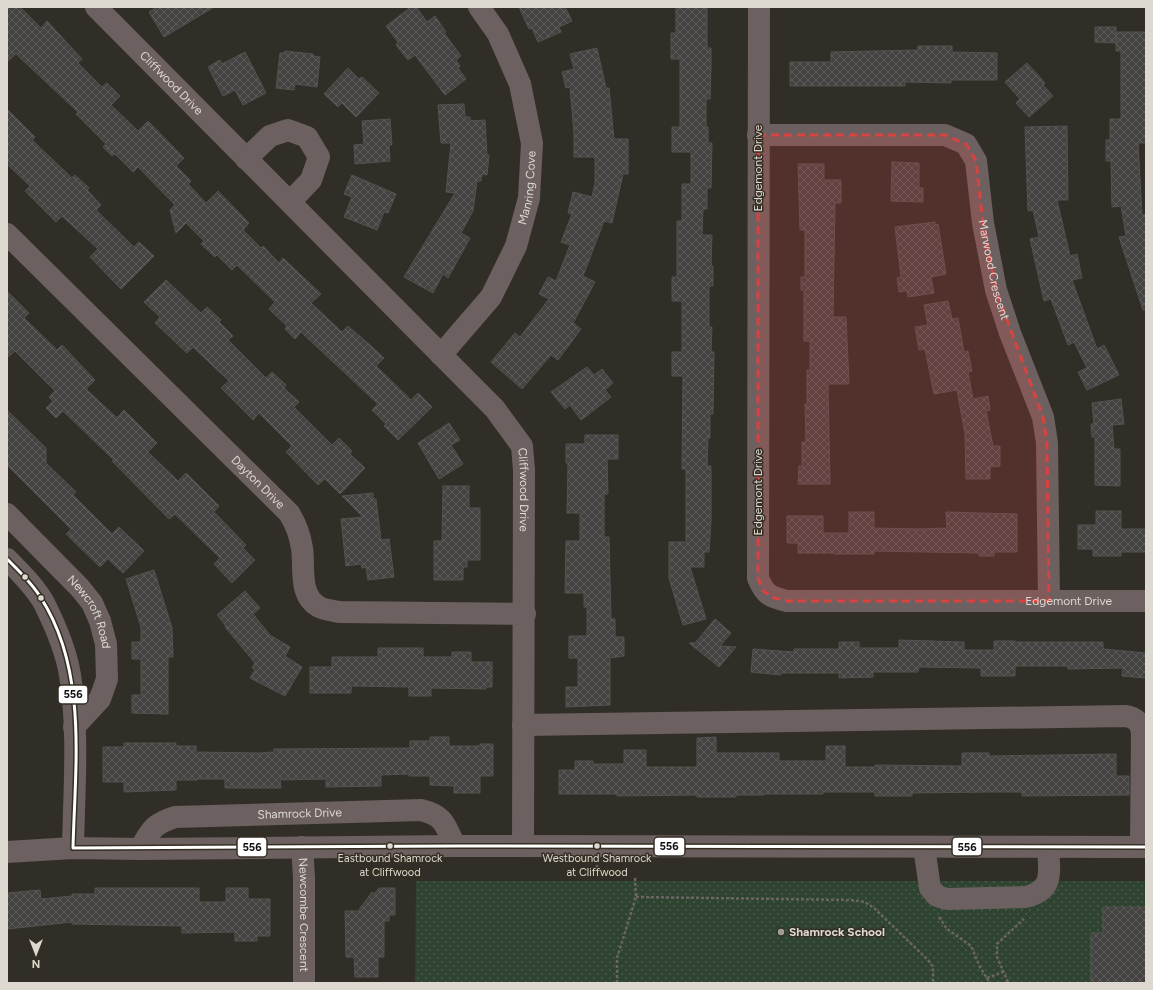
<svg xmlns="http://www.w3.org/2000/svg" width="1153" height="990" font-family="Figtree,sans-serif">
  <defs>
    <pattern id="park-dots" width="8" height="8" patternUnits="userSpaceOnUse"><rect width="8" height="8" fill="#2e4431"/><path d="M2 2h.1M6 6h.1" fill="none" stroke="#4c5e4e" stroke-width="1.8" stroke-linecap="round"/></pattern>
    <pattern id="building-cross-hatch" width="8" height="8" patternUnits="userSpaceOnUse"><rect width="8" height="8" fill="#454242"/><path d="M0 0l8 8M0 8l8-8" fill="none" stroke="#5f5d5c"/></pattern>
  </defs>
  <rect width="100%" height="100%" fill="#312e27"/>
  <path fill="url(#park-dots)" d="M416,881H1146V983H415Z"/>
  <path fill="url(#building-cross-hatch)" stroke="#545251" d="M7,7H20L41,28L47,21L82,59L78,63L102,87L107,83L120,96L111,105L138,131L148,121L184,158L176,166L191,181L188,184L206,203L218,191L249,223L243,230L261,248L263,246L279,263L283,258L321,294L311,303L342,332L348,326L370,345L384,358L376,366L411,400L418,393L432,407L398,440L384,426L386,424L372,410L378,404L301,332L295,339L285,329L287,326L269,309L275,302L237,265L232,270L217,255L215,257L201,244L204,241L186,223L176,233L170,210L175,205L138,167L133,172L115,154L112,156L103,147L106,144L76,114L78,112L16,54L7,62Z
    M157,7H214L164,37L149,12Z
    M411,7H416L427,22L435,16L446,32L444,33L461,56L456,60L460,66L458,68L466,79L445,95L415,55L408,60L396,45L398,42L386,26Z
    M519,7H565L572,21L559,27L561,32L538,42L532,28L529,29Z
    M676,7H707V48H711V67L710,99H706V127H708V143H712L711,188H707V209H703L702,235H712L711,266H713V286H709V327H712L711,352H714L713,414H710V438H708L707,466H711V521L709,552H704V567H690L706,619L683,625L669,578V542H686V469H682L683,376H672V352H682V301H672V277H677V221H682V184H691V152H672V127H680V59H671V33H676Z
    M1095,27H1116V43L1095,42Z
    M1116,32H1146V143H1138L1142,215L1146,214V310H1143L1119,237L1126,236L1121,206L1112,207L1111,161H1106V140H1110V119H1121V51H1116Z
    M918,46H952V52L997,53V80H951V83L905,82V86H790V62H831V52L918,50Z
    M597,48L606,88H609L614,139H628V174H623L612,223L604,221L583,276L595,282L573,323L581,329L558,360L551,355L522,389L491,362L515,333L520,337L549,299L539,294L548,277L556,281L570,245L561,242L572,214L568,213L573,192L592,197L595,183V157H574V134L570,87L566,88L562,72L574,69L570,54Z
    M285,51L313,54V56L320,57L317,87L295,84L294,90L276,88L280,53H284Z
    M245,52L266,93L243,105L235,90L223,96L208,67L220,60L222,64Z
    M1027,63L1045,83L1043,85L1053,96L1029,117L1016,103L1020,99L1005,82Z
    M348,68L359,79L362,77L379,93L356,117L342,103L338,107L324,94Z
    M464,104L465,117H470V121L485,120L487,155H489L487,175L482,174L481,181H477L473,211L461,233L470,238L448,278L443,274L433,293L404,277L455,193L446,192L451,143H441L438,105Z
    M7,109L35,137L32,140L72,178L75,175L89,188L87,190L101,205L96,210L134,247L139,242L154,256L121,289L90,257L98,249L62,216L56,222L25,191L30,186L7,164Z
    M390,119L392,145H389L390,161L355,164L354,145L364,144L362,121Z
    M1067,126L1068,200H1057L1070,256L1077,254L1082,278L1072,280L1097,349L1104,345L1119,375L1087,390L1078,372L1087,368L1074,342L1068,345L1051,299L1044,301L1030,239L1039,237L1033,210L1028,211L1025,127Z
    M892,162L919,163V188H923V202L891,201Z
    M798,164H824V180H841V203H835L833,317H846L849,384H828L830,484H798L799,466H802V442H806L805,404H807V370H810V341H804V290H801V277H805V230H800Z
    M352,175L396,194L388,213L384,212L377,230L344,217L352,197L344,194Z
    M935,222V225L938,224L946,274L931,277L934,293L908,297L907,291L899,292L897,278L901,277L895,227Z
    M166,280L201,313L207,307L221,320L219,322L233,336L228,340L266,378L272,372L286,385L284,388L299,402L294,407L332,445L339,438L352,451L350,454L365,468L340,494L325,479L318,485L286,452L292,446L259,413L253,420L221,388L229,381L193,347L187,353L155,323L160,317L144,302Z
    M7,291L29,313L24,318L57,350L62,345L95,380L86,389L117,418L124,410L157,443L148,452L178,481L186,473L219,506L214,512L246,545L243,548L255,560L232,583L214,564L220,558L175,514L169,519L112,461L114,460L63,411L56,418L46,408L53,401L49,397L55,391L15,351L7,358Z
    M948,301L952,319L958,318L964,352L968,351L972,371L968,372L973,399L988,396L990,410L986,411L993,446H1000V466L990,467V479H966L965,434L957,390L934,394L925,349L919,350L915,327L928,325L924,305Z
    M587,367L594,375L602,369L613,383L605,390L611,397L581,420L570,405L565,409L551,392Z
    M1121,399L1124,424L1112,425L1114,449H1120V486L1095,485V437H1092L1091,424H1094L1092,403Z
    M7,410L46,448V463L76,492L73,495L112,534L119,527L144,551L123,573L108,559L100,567L66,534L71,529L7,465Z
    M449,423L460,440L451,445L463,464L439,479L418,443Z
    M585,435H618V459H607L608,494H604V537H609L611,619H615V637H624V656L610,658V705L566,707V687H578V658H569V636H587V607H584V593H565L566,541H580V513H567L568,463H566V444H585Z
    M443,486H469V508H480V560H467V567H463V580H434V541H442Z
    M373,493V499H376L381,540L389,539L394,577L368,580L366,567L362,568L361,564L346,566L341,519L363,517L342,496Z
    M1096,511H1121V529H1146V552H1121V556H1093V549H1078V525H1096Z
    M849,512H874V528L921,529L947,528L946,512L1017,514V552H994V556H979V553L874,551V554H834V553H798V543H787V516H823V533H849Z
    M154,570L172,628L173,657H168V714L132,713V695H141V659H132V642H141V627L126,579Z
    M245,591L260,608L253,614L270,635L290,647L285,656L302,667L285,696L250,678L255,670L252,668L255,663L225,627L226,626L217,615Z
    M715,619L731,633L720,646L736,647L719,667L689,643H695Z
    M899,640L964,642V650H994V641H1015V642H1103V649L1146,653V678L1122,676L1123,668L1068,669V666H1015V676H981V668L919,667L918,672H873V677L839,678V673H781V675L751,672L753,649L794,652V649H839V642H859V648H899Z
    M378,648H423V657H452V652H471V662H492V687H486V689L431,688V696H409V687L351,686V693H310V667H332V657H378Z
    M430,737H449V746H480V744H493V776H480V793H454V786L430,785V776H409V774L381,775V786L326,787V779L280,780L281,788H225V779H197V780H176V790L124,792V782H103V747H124V743H176V746H196V752L259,753L274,752V749L410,748V741H430Z
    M716,737V753H779V761H826V746H845V767H875V765L962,766V753H989V756L1116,754V776H1129V795L1022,796V792H989L912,793V796H875V792H823V794H764V795H736V797H697V795L617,796V794H559V770H575V761H593V764H624V750H646V767H697V738Z
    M95,888H199V902H226V888H248V899H270V936H257V941H235V932L182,933V926L72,924V922L7,929V893L40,890L41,899L72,896V894H95Z
    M379,888H395V915H389V921H384V957H378V977H355L354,957H346L345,911H358L372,892L374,894Z
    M1103,907H1146V983H1091V933H1103Z"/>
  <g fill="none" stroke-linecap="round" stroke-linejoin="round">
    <path stroke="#6c6462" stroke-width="2.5" stroke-dasharray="3 2" stroke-linecap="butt" d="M597,865L598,877
      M636,897L851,900L865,902L875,909L928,960L933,967V983
      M939,917L947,929L971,946L980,967L990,983
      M987,978L1003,972
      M1008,982L997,957V944L1024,919
      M617,983V958L636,897L635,877"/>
    <g stroke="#6c6160" stroke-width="22">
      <path id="s1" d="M96,7L495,409L522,446L524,470L523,846"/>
      <path id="s2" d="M759,7L758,578C765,595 770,597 787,601H1146"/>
      <path id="s3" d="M758,135H945L966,144L976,161L983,223L996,290L1010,333L1043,417L1047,443L1049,601"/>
      <path d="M246,159L270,136L288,130L307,137L319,157L311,180L290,202"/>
      <path id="s4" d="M7,234L289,513C296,524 300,535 302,548C305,568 298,595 319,607C325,610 334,611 340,612L525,614"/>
      <path id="s5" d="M441,355L491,297L516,246L529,198L532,143L520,84L498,34L479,7"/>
      <path id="s6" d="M7,514L80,588L92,603L100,621L106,644L107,679L100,699L74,727"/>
      <path d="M7,559C20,572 35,587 44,603C55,625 66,650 70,675C79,731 74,791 73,848"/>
      <path d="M523,725L1126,716C1136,718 1140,722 1142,732L1141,847"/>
      <path id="s7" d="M302,847L304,877V983"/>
      <path d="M924,847L930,888L937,896L947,899L1026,897C1055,889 1049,872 1048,847"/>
      <path id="s8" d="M140,849C151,830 153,824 175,817L421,810C445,816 445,825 455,846"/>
      <path d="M7,852L73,848L140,849L455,846L1146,847"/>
    </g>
    <defs>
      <path id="bus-1" d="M7,559C19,571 32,583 41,598C88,671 75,766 73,848
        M73,848L455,846L1146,847"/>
    </defs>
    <use href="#bus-1" stroke="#352f23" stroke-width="6"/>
    <use href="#bus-1" stroke="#fff" stroke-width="3"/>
  </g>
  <path fill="#d74341" fill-opacity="0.2" stroke="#d74341" stroke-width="3" stroke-dasharray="8 5" stroke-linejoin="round" d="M758,135H945L966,144L976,161L983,223L996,290L1043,417L1047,443L1049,601H787L774,598L763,591L758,578Z"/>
  <g fill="#ddd9d1" stroke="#352f23" stroke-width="1.5">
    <circle cx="25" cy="577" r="3.5"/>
    <circle cx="41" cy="598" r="3.5"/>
    <circle cx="390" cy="846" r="3.5"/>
    <circle cx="597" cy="846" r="3.5"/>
  </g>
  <circle fill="#a19d96" stroke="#352f23" stroke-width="1.5" cx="781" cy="932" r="4"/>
  <g text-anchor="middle" stroke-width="3" stroke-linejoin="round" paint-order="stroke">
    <g font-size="11" fill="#ddd9d1" stroke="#352f23">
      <text x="390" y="862">Eastbound Shamrock<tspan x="390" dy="14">at Cliffwood</tspan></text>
      <text x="597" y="862">Westbound Shamrock<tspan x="597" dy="14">at Cliffwood</tspan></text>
    </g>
    <g font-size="12" fill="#ddd9d1" stroke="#352f23">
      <text dy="4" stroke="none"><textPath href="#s1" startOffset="107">Cliffwood Drive</textPath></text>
      <text transform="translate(758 168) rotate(-90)" y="4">Edgemont Drive</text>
      <text dy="4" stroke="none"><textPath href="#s5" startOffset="193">Manring Cove</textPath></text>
      <text dy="4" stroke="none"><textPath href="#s3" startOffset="340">Marwood Crescent</textPath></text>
      <text dy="4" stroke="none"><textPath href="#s4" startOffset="353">Dayton Drive</textPath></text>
      <text dy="4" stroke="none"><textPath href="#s1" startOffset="656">Cliffwood Drive</textPath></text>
      <text transform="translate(758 492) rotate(-90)" y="4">Edgemont Drive</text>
      <text dy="4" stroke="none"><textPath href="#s2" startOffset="892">Edgemont Drive</textPath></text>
      <text dy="4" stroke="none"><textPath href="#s6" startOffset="130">Newcroft Road</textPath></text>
      <text dy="4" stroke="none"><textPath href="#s8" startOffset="174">Shamrock Drive</textPath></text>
      <text dy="4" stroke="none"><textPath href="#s7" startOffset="68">Newcombe Crescent</textPath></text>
    </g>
    <g font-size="12" font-weight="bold" fill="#ddd9d1" stroke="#352f23" text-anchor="start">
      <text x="789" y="936">Shamrock School</text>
    </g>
  </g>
  <g stroke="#352f23" stroke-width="1.5">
    <rect x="58" y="685" width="30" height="19" rx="4" fill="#fff"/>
    <rect x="654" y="837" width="31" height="19" rx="4" fill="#fff"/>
    <rect x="952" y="837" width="30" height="19" rx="4" fill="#fff"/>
    <rect x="237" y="837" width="30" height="20" rx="4" fill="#fff"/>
  </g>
  <g font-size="11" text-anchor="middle" font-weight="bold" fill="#111">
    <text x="73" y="698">556</text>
    <text x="669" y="850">556</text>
    <text x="967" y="851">556</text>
    <text x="252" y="851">556</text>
  </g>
  <rect width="1153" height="990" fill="none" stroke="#ddd9d1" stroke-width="16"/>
  <g transform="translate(36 954) rotate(180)" stroke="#352f23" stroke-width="3" paint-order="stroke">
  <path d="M0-3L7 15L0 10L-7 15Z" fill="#ddd9d1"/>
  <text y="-6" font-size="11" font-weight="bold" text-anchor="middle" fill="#ddd9d1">N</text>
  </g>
</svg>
